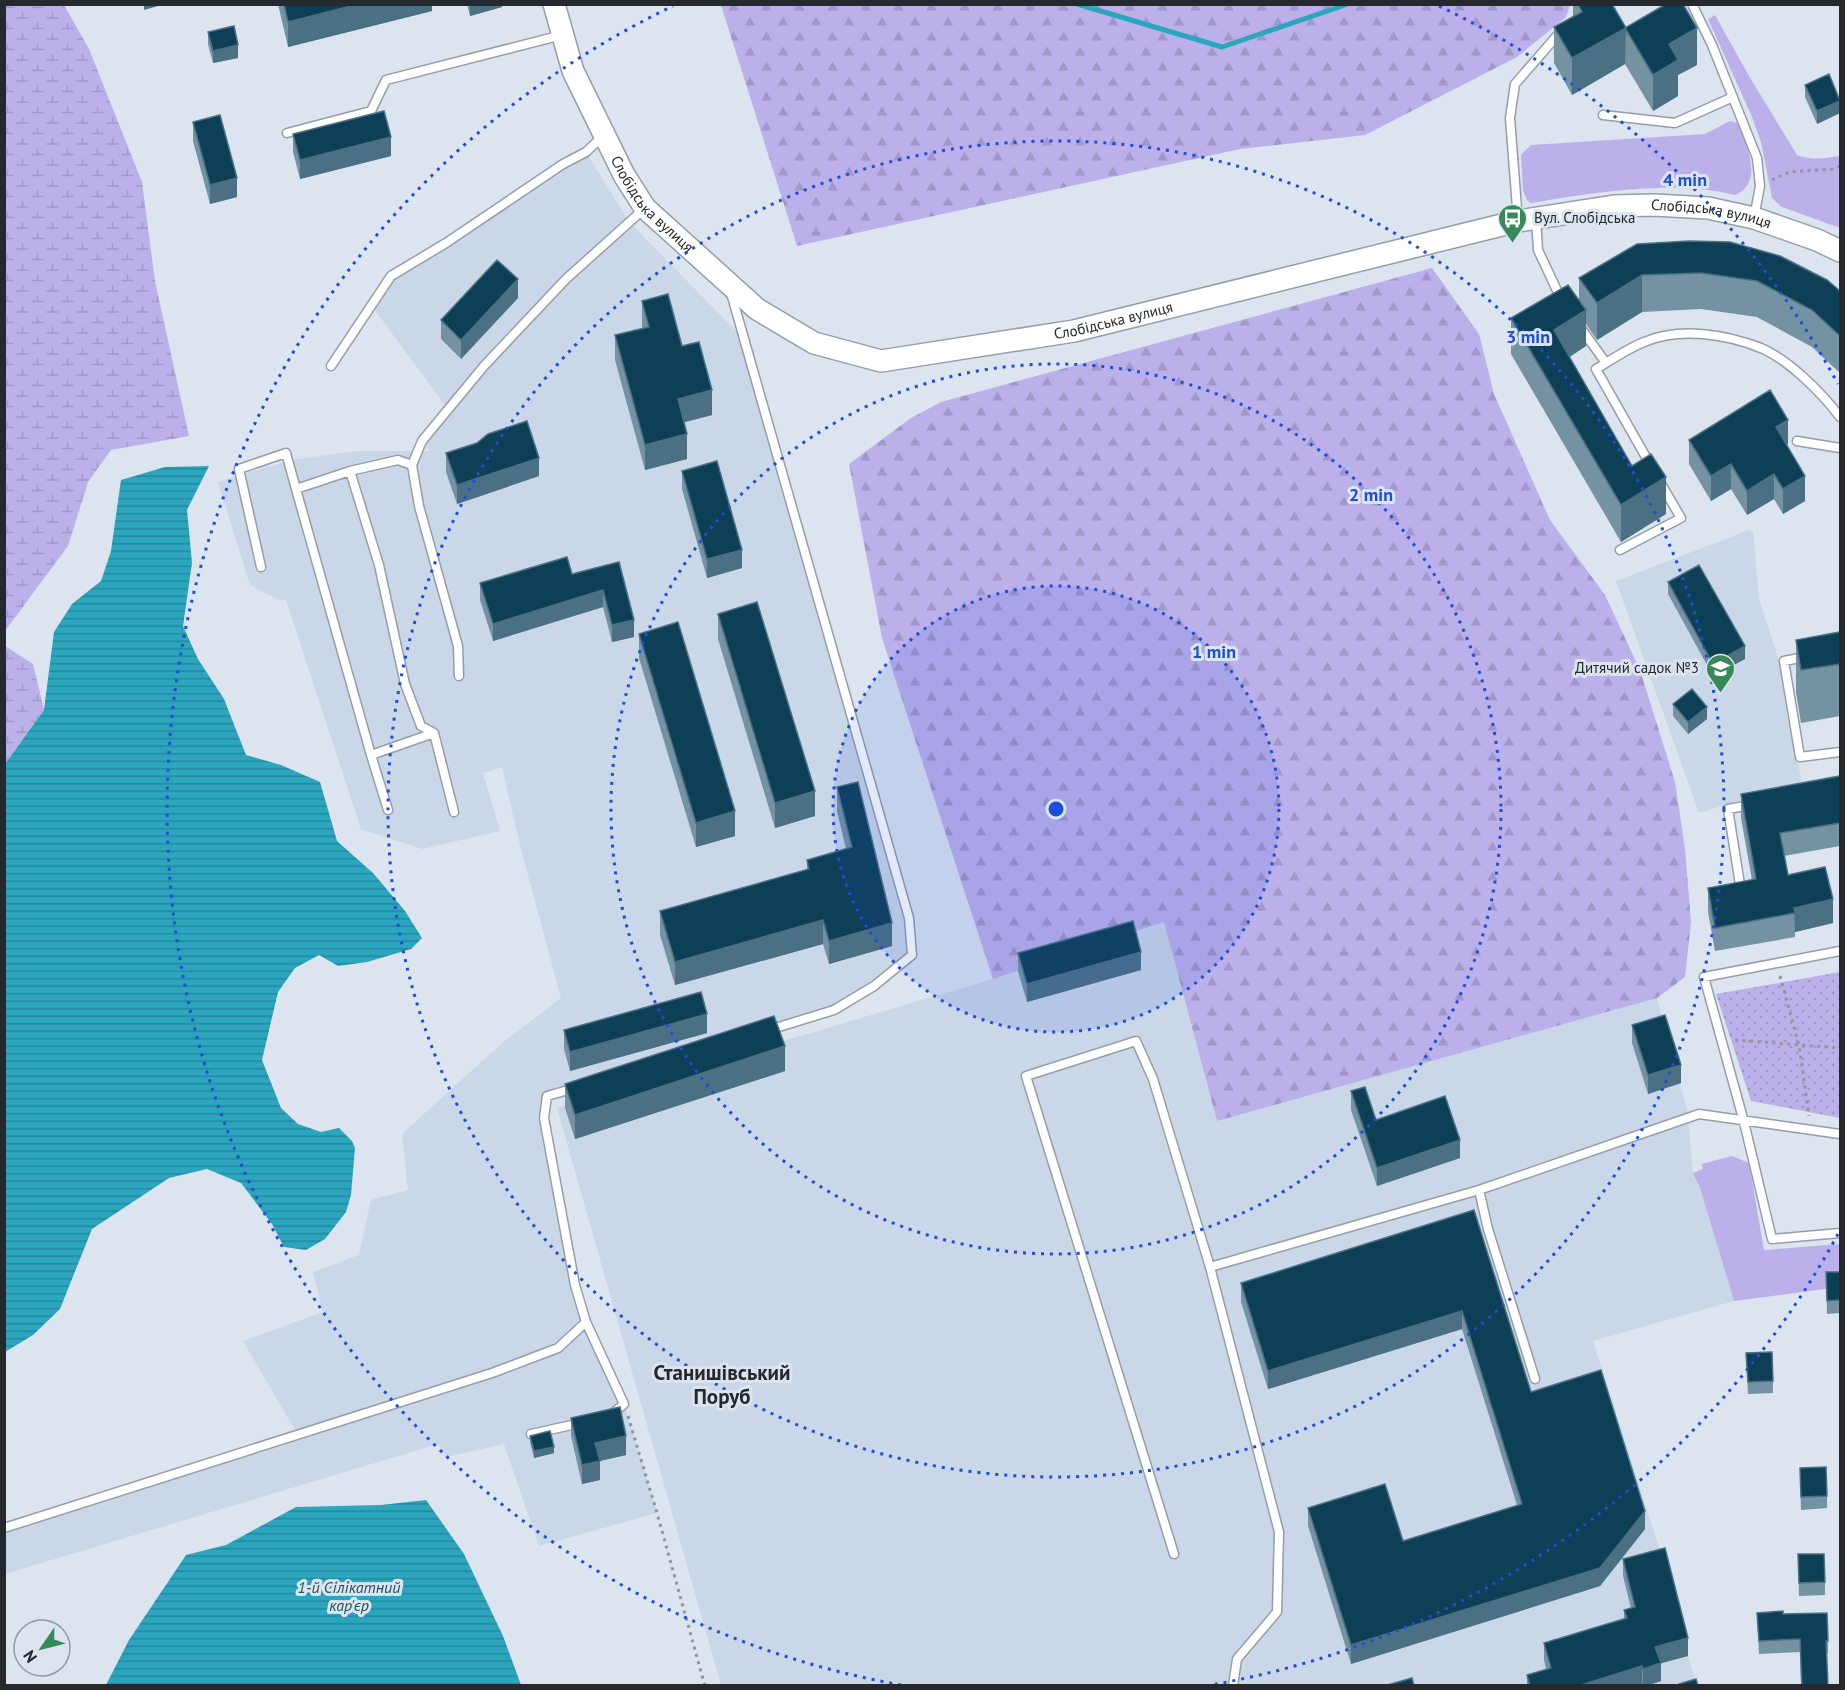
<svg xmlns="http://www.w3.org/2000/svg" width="1845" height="1690" font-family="'PT Sans',sans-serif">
  <defs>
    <pattern id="forest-firs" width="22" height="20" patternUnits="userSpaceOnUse" patternTransform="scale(1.5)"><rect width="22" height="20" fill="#bcb0ea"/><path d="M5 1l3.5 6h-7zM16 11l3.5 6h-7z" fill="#a197c9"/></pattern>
    <pattern id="wetland-marsh" width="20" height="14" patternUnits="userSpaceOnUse" patternTransform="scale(1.5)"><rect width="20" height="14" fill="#bcb0ea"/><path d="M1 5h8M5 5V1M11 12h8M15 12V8" fill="none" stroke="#a197c9"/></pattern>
    <pattern id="park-dots" width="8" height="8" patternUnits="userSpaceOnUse" patternTransform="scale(1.5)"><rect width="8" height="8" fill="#bcb0ea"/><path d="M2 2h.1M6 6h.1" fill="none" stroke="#a197c9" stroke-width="1.8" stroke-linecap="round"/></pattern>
    <pattern id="water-rules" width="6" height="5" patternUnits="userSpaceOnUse" patternTransform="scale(1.5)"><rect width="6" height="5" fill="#2ba6be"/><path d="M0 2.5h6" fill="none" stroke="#25879b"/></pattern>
  </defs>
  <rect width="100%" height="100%" fill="#dbe4ef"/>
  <path fill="#cad7e8" d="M586,152L629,222L743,338L909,918L912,955L834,1010L547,1096L544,1119L586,1322L624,1404L657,1513L539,1546L504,1444L446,1457L438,1444L5,1574V1527L298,1435L243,1341L323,1312L313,1272L359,1255L371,1200L408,1190L402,1134L501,1044L561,998L520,845L502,767L483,773L500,831L422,849L361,829L286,600H279L250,585L218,482L291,460L357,451H430L422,441L448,409L371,305L391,276Z
    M1749,530L1753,532L1759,599L1780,664L1788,724L1802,781L1699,813L1616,581Z
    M1164,922L1217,1121L1657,998L1687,1110L1693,1173L1700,1188L1734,1301L1593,1341L1665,1566L1696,1685H721L557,1108L993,979Z"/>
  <path fill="#bcb0ea" d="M1715,15L1749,76L1797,155C1812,161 1825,158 1840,156V228L1782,207L1772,198L1761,142L1752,117L1708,19Z
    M1730,121L1737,123L1740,128C1748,149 1763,183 1735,195C1675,179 1591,193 1531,203L1527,200L1523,190L1521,155L1531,145L1705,134Z
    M1732,1156L1749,1163L1764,1250L1840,1244V1287L1734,1301L1700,1188L1693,1173L1703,1169L1702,1164Z"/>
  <path fill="url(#forest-firs)" d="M721,5V4L1570,5L1566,17L1517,57L1365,135L1240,149L797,246Z
    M1432,268L1479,334L1494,394L1550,520L1605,595L1640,670L1675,782L1685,849L1691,922L1685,977L1657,998L1217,1121L1164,922L993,979L882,638L849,464L911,418L941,402Z"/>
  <path fill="url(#wetland-marsh)" d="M5,4L64,5L89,49L142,182L155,281L189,436L111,450L88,482L68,546L5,631Z
    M5,646L33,664L44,710L5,764Z"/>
  <path fill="url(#park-dots)" d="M1840,972V1118L1751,1101L1716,994Z"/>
  <path fill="url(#water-rules)" d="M209,466L187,510L192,563L183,626L198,659L224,699L246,755L281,765L320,782L337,841L373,873L405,911L422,938L411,949L367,962L338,966L319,955L295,968L278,992L262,1060L281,1108L298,1124L321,1132L339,1128L352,1141L355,1148L351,1195L346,1212L325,1239L306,1250L284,1247L272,1224L241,1183L207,1169L169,1178L92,1229L60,1309L33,1335L5,1352V764L44,710L54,632L72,604L101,581L111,551L121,480L165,467Z
    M426,1500L464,1554L503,1636L521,1685H106L129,1640L186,1555L226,1545L296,1507L381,1505Z"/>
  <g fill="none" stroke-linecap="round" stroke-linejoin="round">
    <path stroke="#2ba6be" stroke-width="5" d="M1077,4L1222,47L1348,4"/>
    <defs>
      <path id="service" d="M1692,4L1712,45L1757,158L1760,186L1754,218
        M1603,115L1675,123L1733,97
        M287,133L371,111L386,80L562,35
        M1536,218L1538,250L1561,299
        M1518,221L1510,118L1515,84L1562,30
        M731,293L909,918L912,955L874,986L834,1010L769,1030
        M1580,327L1606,363
        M331,366L391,276L446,243L563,164L586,152L603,136
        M1797,441L1840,448
        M412,465L398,460L350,471L379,565L405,684L421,726L434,733L454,812
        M1651,466L1596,369C1611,360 1627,349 1644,342C1680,327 1725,334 1761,348C1789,360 1822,393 1840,417
        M350,471L296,489L371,755
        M1620,550L1681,518L1660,482
        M261,567L239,469L286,453L296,489
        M1805,657L1784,661L1800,757L1840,752
        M459,676L458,646L419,506L412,465L422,441L484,366L566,279L645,208
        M388,810L371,755L434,733
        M1741,891L1728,809L1751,805
        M1840,951L1704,977L1744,1122L1772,1239L1840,1233
        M575,1088L547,1096L544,1118L575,1285L586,1322L624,1404L613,1413
        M1210,1267L1279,1532L1277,1612L1237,1659L1233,1686
        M1535,1379L1488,1229L1479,1190L1699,1114L1840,1134
        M531,1434L581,1423
        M4,1528L492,1373L558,1348L586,1322
        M1174,1554L1026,1076L1136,1041L1153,1079L1210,1267L1479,1190"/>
      <g id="tertiary">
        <path id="s1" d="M554,4L573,71L624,175L645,208L757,309L814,343L881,361L1074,331L1518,221L1614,206L1654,205L1708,208L1754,218L1817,240L1840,251"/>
      </g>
    </defs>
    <use href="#service" stroke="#959ea8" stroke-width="11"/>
    <use href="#tertiary" stroke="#959ea8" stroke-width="24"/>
    <path stroke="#8f959e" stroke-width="3" stroke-dasharray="3 4.5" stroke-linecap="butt" d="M1772,180L1789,172L1833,169L1840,166
      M1780,976L1799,1045L1809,1116
      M1735,1040L1840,1048
      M628,1416L657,1513L705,1686"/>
    <use href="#service" stroke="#fff" stroke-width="8"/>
    <use href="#tertiary" stroke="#fff" stroke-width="21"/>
  </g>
  <path fill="#7492a2" d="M278,4H432V11L288,47Z
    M467,4H502V7L470,16Z
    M1573,4H1612L1626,28L1697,65L1678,75V96L1653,111L1625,64L1572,95L1554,63V27L1573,16Z
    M208,32L238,58L213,63L208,44Z
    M1805,85L1840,113L1817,124L1805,97Z
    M193,122L237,197L210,204L193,141Z
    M293,134L391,156L300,179L293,152Z
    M1637,244L1840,291V373L1812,347L1757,317L1701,309L1642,312L1597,340L1586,324V346L1570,357L1632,466L1666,514L1621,542L1511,354V318L1579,300V278Z
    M518,298L461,359L441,339V320Z
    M642,301L682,346L712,415L684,422L687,459L645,470L615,360V335L642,328Z
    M1689,440L1788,444L1787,445L1805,501L1783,514L1774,499L1747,515L1731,489L1711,501L1689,464Z
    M446,453L539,476L457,504L446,472Z
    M682,471L742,568L707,578L682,489Z
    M619,562L634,637L612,642L603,607L493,641L480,600V583L572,574Z
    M1668,582L1745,659L1713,676L1668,594Z
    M718,614L815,816L775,828L718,639Z
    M1840,632V716L1801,723L1796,692V640Z
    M639,634L735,836L696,847L639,658Z
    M1673,704L1707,719L1688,734L1673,716Z
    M1840,776V846L1784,856L1788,875L1833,923L1795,932V937L1715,951L1708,912V888L1752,880L1741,818V794Z
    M837,787L892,946L829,964L823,944L675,985L660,935V911L807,870V860L846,849L837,811Z
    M1018,953L1141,970L1027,1002L1018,971Z
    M1632,1025L1681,1083L1648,1094L1632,1043Z
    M564,1030L707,1033L570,1071L564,1049Z
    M785,1071L575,1139L565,1108V1084Z
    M1351,1091L1376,1120L1460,1158L1377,1186L1351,1110Z
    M1474,1210L1531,1392L1645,1529L1600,1586L1351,1664L1308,1526V1508L1403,1541L1517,1505L1462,1329L1268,1389L1241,1302V1283Z
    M1826,1272H1840V1313L1827,1314Z
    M1746,1353L1773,1381V1393L1748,1394Z
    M571,1418L626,1455L600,1461V1480L582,1484L571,1436Z
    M530,1436L554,1453L534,1458L530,1442Z
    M1800,1468L1827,1496V1508L1801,1510Z
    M1798,1554L1825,1582V1595L1799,1596Z
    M1623,1559L1688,1656L1660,1663L1661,1681L1646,1686H1642V1684L1638,1686H1527V1675L1546,1669L1544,1660V1643L1624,1619V1610L1631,1608L1623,1576Z
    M1757,1613L1783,1614L1828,1641V1653L1826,1654L1828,1686H1801L1800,1652L1759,1654Z"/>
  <path fill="#4b7084" d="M144,4H165L144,10Z
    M359,4H432V11L288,47V22Z
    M470,4H502V7L470,16Z
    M1626,28L1625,64L1572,95V58Z
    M1697,28V65L1678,75V96L1653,111V75L1669,44Z
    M238,45V58L213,63V51Z
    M1840,101V113L1817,124V111Z
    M391,137V156L300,179V160Z
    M237,178V197L210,204V185Z
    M1642,275V312L1597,340V303Z
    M518,279V298L461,359V340Z
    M1586,310V346L1554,366V330Z
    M712,390V415L678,424V399Z
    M1788,420V444L1776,452V427Z
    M687,434V459L645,470V445Z
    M539,458V476L457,504V485Z
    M1731,464V489L1711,501V476Z
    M1774,474V499L1747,515V491Z
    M1805,476V501L1783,514V489Z
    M1666,477V514L1621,542V505Z
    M742,550V568L707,578V559Z
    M603,590V607L493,641V624Z
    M634,620V637L612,642V625Z
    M1745,646V659L1713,676V664Z
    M1707,707V719L1688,734V722Z
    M815,791V816L775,828V803Z
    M735,811V836L696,847V823Z
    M1833,899V923L1795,932L1794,908Z
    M823,920V944L675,985V962Z
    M892,923V946L829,964V941Z
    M1141,952V970L1027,1002V984Z
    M707,1014V1033L570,1071V1052Z
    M785,1046V1071L575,1139V1115Z
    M1681,1065V1083L1648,1094V1075Z
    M1460,1140V1158L1377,1186V1168Z
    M1462,1311V1329L1268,1389V1371Z
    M626,1436V1455L595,1462V1443Z
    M554,1447V1453L534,1458V1451Z
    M600,1461V1480L582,1484V1465Z
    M1645,1511V1529L1600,1586L1351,1664V1645Z
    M1688,1638V1656L1655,1665V1647Z
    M1661,1663V1681L1646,1686H1643V1669Z
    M1642,1666V1684L1638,1686H1578Z"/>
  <path fill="#0d3f56" stroke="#4b7084" stroke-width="1.5" d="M284,4H359L288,22Z
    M1578,4H1612L1626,28L1572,58L1554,27L1582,12Z
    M1666,4H1683L1697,28L1669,44L1678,60L1653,75L1625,28Z
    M234,26L238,45L213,51L208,32Z
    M1829,74L1840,101L1817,111L1805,85Z
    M384,111L391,137L300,160L293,134Z
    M220,115L237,178L210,185L193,122Z
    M1689,241L1730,242L1780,256L1827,280L1840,291V336L1812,310L1757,281L1701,273L1642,275L1597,303L1579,278L1637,244Z
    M497,260L518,279L461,340L441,320Z
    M1568,285L1586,310L1554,330L1632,466L1651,454L1666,477L1621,505L1511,318Z
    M668,294L682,346L699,342L712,390L678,399L687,434L645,445L615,335L649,327L642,301Z
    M1770,390L1788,420L1776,427L1805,476L1783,489L1774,474L1747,491L1731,464L1711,476L1689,440Z
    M527,421L539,458L457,485L446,453L477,443L488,434Z
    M717,461L742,550L707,559L682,471Z
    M567,557L572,574L619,562L634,620L612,625L603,590L493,624L480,583Z
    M1699,565L1745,646L1713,664L1668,582Z
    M757,602L815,791L775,803L718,614Z
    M678,622L735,811L696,823L639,634Z
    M1840,632V664L1801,670L1796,640Z
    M1692,689L1707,707L1688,722L1673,704Z
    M1840,776V823L1780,833L1788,875L1825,867L1833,899L1794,908L1795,913L1715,928L1708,888L1756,879L1741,794Z
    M858,782L892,923L829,941L823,920L675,962L660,911L809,869L807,860L852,847L837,787Z
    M1133,921L1141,952L1027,984L1018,953Z
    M701,992L707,1014L570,1052L564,1030Z
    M1665,1015L1681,1065L1648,1075L1632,1025Z
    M774,1016L785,1046L575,1115L565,1084Z
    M1365,1087L1376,1120L1445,1096L1460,1140L1377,1168L1351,1091Z
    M1474,1210L1531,1392L1601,1370L1645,1511L1600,1568L1351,1645L1308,1508L1385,1484L1403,1541L1522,1504L1462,1311L1268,1371L1241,1283Z
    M1826,1272H1840V1300L1827,1301Z
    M1772,1352L1773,1381L1748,1382L1746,1353Z
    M620,1407L626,1436L595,1443L600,1461L582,1465L571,1418Z
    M550,1431L554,1447L534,1451L530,1436Z
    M1826,1467L1827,1496L1801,1497L1800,1468Z
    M1665,1548L1688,1638L1655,1647L1661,1663L1643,1669L1642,1666L1578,1686H1530L1527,1675L1551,1668L1544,1643L1627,1618L1624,1610L1635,1607L1623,1559Z
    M1798,1554H1824L1825,1582L1799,1583Z
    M1783,1611V1614L1827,1613L1828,1641H1826L1828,1686H1802L1800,1639L1759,1641L1757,1613Z
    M1412,1678L1414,1686H1384Z
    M1696,1679L1698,1686H1680L1679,1684Z"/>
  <circle cx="1056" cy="809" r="223" fill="#1d4ed8" fill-opacity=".12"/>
  <g fill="none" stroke="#1d4ed8" stroke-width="3" stroke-dasharray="3 6">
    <circle cx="1056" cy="809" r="223"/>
    <circle cx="1056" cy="809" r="445"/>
    <circle cx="1056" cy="809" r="668"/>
    <path d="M1838 1234A890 890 0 0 1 1211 1685M901 1685A890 890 0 0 1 673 6M1439 6A890 890 0 0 1 1838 384"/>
  </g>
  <defs>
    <symbol id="bus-pin" viewBox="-11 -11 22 30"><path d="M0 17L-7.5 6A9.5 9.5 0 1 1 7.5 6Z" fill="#388959" stroke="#dbe4ef"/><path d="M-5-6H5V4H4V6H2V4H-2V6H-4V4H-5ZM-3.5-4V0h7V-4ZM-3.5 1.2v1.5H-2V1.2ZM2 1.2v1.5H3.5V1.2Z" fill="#fff"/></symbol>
    <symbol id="school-pin" viewBox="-11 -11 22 30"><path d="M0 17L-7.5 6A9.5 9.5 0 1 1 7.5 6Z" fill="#388959" stroke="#dbe4ef"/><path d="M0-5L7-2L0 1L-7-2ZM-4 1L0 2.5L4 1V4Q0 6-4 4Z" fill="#fff"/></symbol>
  </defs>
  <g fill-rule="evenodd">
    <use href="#bus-pin" x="1496" y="202" width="33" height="45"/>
    <use href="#school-pin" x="1704" y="652" width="33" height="45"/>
  </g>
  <g text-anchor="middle" stroke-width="6" stroke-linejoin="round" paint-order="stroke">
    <g font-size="15" fill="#25282c" stroke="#dbe4ef">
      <text dy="5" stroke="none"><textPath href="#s1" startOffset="226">Слобідська вулиця</textPath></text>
      <text dy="5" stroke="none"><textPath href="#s1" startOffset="1359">Слобідська вулиця</textPath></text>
      <text dy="5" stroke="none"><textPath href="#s1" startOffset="747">Слобідська вулиця</textPath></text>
    </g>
    <g font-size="15" fill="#25282c" stroke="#dbe4ef" text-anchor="start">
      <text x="1534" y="223">Вул. Слобідська</text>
      <text x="1699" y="673" text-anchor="end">Дитячий садок №3</text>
    </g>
    <g font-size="16" font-style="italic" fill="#21525d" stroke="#dbe4ef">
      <text x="349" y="1593">1-й Сілікатний<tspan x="349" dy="18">кар'єр</tspan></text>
    </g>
    <g font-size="21" font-weight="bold" fill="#25282c" stroke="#dbe4ef">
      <text x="722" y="1380">Станишівський<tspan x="722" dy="24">Поруб</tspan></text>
    </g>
  </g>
  <circle cx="1056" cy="809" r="9" fill="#1d4ed8" stroke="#dbe4ef" stroke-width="3"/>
  <g font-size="18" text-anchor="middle" font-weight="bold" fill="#1d4ed8" stroke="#dbe4ef" stroke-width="6" stroke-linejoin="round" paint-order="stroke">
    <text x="1685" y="186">4 min</text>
    <text x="1528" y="343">3 min</text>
    <text x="1371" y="501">2 min</text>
    <text x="1214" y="658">1 min</text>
  </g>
  <rect width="1845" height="1690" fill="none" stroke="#25282c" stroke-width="12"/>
  <g transform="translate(42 1648) rotate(235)"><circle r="28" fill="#dbe4ef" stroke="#9299a1" stroke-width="1.5"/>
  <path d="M0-4.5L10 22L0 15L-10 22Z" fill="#388959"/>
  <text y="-9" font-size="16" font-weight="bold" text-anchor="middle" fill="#25282c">N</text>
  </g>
</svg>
